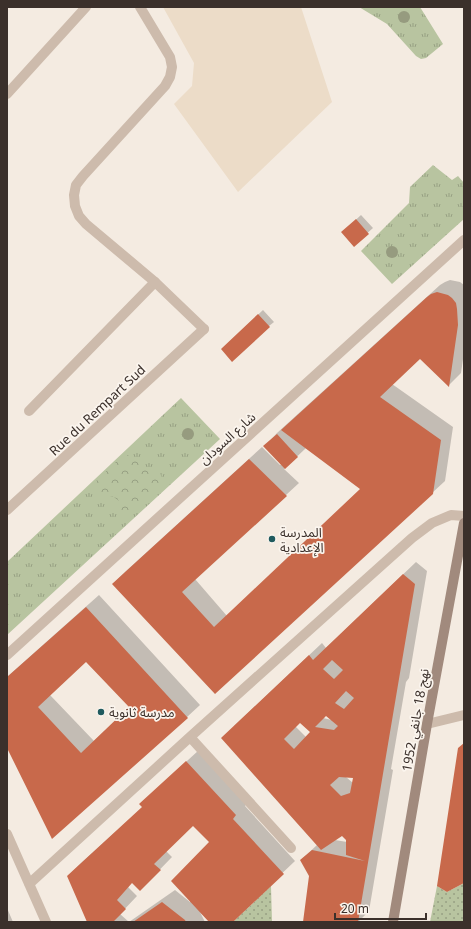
<svg xmlns="http://www.w3.org/2000/svg" width="471" height="929" font-family="'Noto Sans','Noto Sans Arabic',sans-serif">
  <defs>
    <pattern id="grass-tufts" width="24" height="20" patternUnits="userSpaceOnUse"><rect width="24" height="20" fill="#b8c4a0"/><path d="M3 7l-1-3M5 7V3M7 7l1-3M15 17l-1-3M17 17v-4M19 17l1-3" fill="none" stroke="#97a083"/></pattern>
    <pattern id="forest-crowns" width="20" height="18" patternUnits="userSpaceOnUse"><rect width="20" height="18" fill="#b8c4a0"/><path d="M2 6a3 3 0 1 1 6 0M12 15a3 3 0 1 1 6 0" fill="none" stroke="#97a083"/></pattern>
    <pattern id="park-dots" width="8" height="8" patternUnits="userSpaceOnUse"><rect width="8" height="8" fill="#b8c4a0"/><path d="M2 2h.1M6 6h.1" fill="none" stroke="#97a083" stroke-width="1.8" stroke-linecap="round"/></pattern>
  </defs>
  <rect width="100%" height="100%" fill="#f4ebe1"/>
  <path fill="url(#grass-tufts)" d="M359,7H420L443,44L426,58L421,59L416,56L387,24Z
    M433,165L452,180L458,176L464,183V219L392,284L361,251L409,203L410,187Z
    M181,398L220,439L7,635V562Z"/>
  <path fill="url(#forest-crowns)" d="M127,455C137,457 140,459 143,470L151,469L160,473L164,484L154,496L136,512L125,515L119,509L118,500L112,496C103,502 99,500 91,493L93,484L118,460Z"/>
  <path fill="url(#park-dots)" d="M464,883V922H430L437,886L447,892Z
    M271,886L272,922H233Z"/>
  <path fill="#ecdcc8" d="M163,7H301L332,102L238,192L174,104L192,86L194,63Z"/>
  <path fill="#0003" fill-rule="evenodd" d="M361,215L373,228L354,245L347,228Z
    M450,280L460,282L464,285V352L461,373L449,385L420,358L392,384L453,427L445,481L432,493L215,693L113,584L125,572L262,447L280,465L282,464L265,446L277,433L440,285L445,282ZM306,448L362,488L227,616L195,579L299,483L284,469Z
    M263,310L274,322L269,326L227,344Z
    M416,562L427,571L409,678L406,682L391,769L393,770L369,911L358,922H304L310,876L301,860L318,844L234,726L322,643L326,648ZM326,715L332,720L323,718ZM300,722L311,732L306,737L295,726ZM346,777H354L353,783ZM342,835L347,840V842L335,840Z
    M99,595L200,705L187,717L52,837L7,746V677ZM86,660L130,707L94,741L50,695Z
    M199,750L248,802L245,806L295,861L231,922H210L200,912L205,922H88L68,876L81,863L143,807L140,804ZM193,825L211,842L190,901V902L175,890L129,922L120,914L137,896L128,887L132,882L140,890L172,857L166,851Z
    M7,908L13,922H7Z"/>
  <path fill="#c8694b" fill-rule="evenodd" d="M356,219L369,234L354,247L341,232Z
    M437,292L448,295L452,298L456,303L457,309L458,325L449,387L420,359L380,397L441,440L433,494L215,694L112,584L249,459L287,496L182,592L214,627L360,489L281,430L427,297L431,294Z
    M258,314L270,327L232,362L221,349Z
    M277,434L298,457L285,469L263,446Z
    M403,574L415,584L358,922H303L309,876L300,860L312,850L365,861L346,855V840L342,836L321,850L221,738L309,655L313,660ZM332,660L343,670L334,679L323,669ZM346,691L354,698L344,709L335,703ZM326,716L338,726L334,730L315,727ZM300,723L310,732L294,749L284,739ZM339,777L353,778L350,793L341,796L330,785Z
    M86,607L188,718L52,839L7,748V677ZM86,662L129,707L81,753L38,707Z
    M464,743V883L447,892L437,886L458,748Z
    M186,761L236,815L233,819L284,874L233,922H209L171,881L209,842L193,826L154,864L161,870L140,891L132,883L117,900L126,909L113,922H87L67,876L142,807L139,804Z
    M162,902L185,920L186,922H133Z"/>
  <g fill="none" stroke-linecap="round" stroke-linejoin="round">
    <path stroke="#cdbbac" stroke-width="10" d="M7,510L204,329"/>
    <path stroke="#cdbbac" stroke-width="10" d="M7,94L86,7
      M29,411L155,282
      M7,655L464,240"/>
    <path stroke="#cdbbac" stroke-width="10" d="M140,7L170,57L172,67L170,77L165,86L83,176L76,185L74,195L75,206L79,216L86,224L155,282L204,329
      M427,724L464,715
      M190,737L291,848
      M7,834L46,922
      M29,884L190,737L412,538L432,523L451,515L464,516"/>
    <path stroke="#a18a7d" stroke-width="10" d="M393,922L427,724L464,523"/>
  </g>
  <g fill="#969b7f">
    <circle cx="404" cy="17" r="6"/>
    <circle cx="392" cy="252" r="6"/>
    <circle cx="188" cy="434" r="6"/>
  </g>
  <g fill="#1f5a5e" stroke="#fbf5ee" stroke-width="1.5">
    <circle cx="272" cy="539" r="4"/>
    <circle cx="101" cy="712" r="4"/>
  </g>
  <g text-anchor="middle" stroke-width="3.5" stroke-linejoin="round" paint-order="stroke">
    <g font-size="13" fill="#3b302b" stroke="#fbf5ee">
      <text transform="translate(97 410) rotate(-43)" y="5">Rue du Rempart Sud</text>
      <text transform="translate(227 438) rotate(-42)" y="5">شارع السودان</text>
      <text transform="translate(415 720) rotate(-80)" y="5">نهج 18 جانفي 1952</text>
    </g>
    <g font-size="13" fill="#3b302b" stroke="#fbf5ee" text-anchor="start">
      <text x="280" y="537">المدرسة<tspan x="280" dy="15">الإعدادية</tspan></text>
      <text x="109" y="717">مدرسة ثانوية</text>
    </g>
  </g>
  <rect width="471" height="929" fill="none" stroke="#3b302b" stroke-width="16"/>
  <path d="M335 913v6h91v-6" fill="none" stroke="#3b302b" stroke-width="2"/>
  <text x="341" y="913" font-size="12" fill="#3b302b" stroke="#fbf5ee" stroke-width="3" paint-order="stroke">20 m</text>
</svg>
